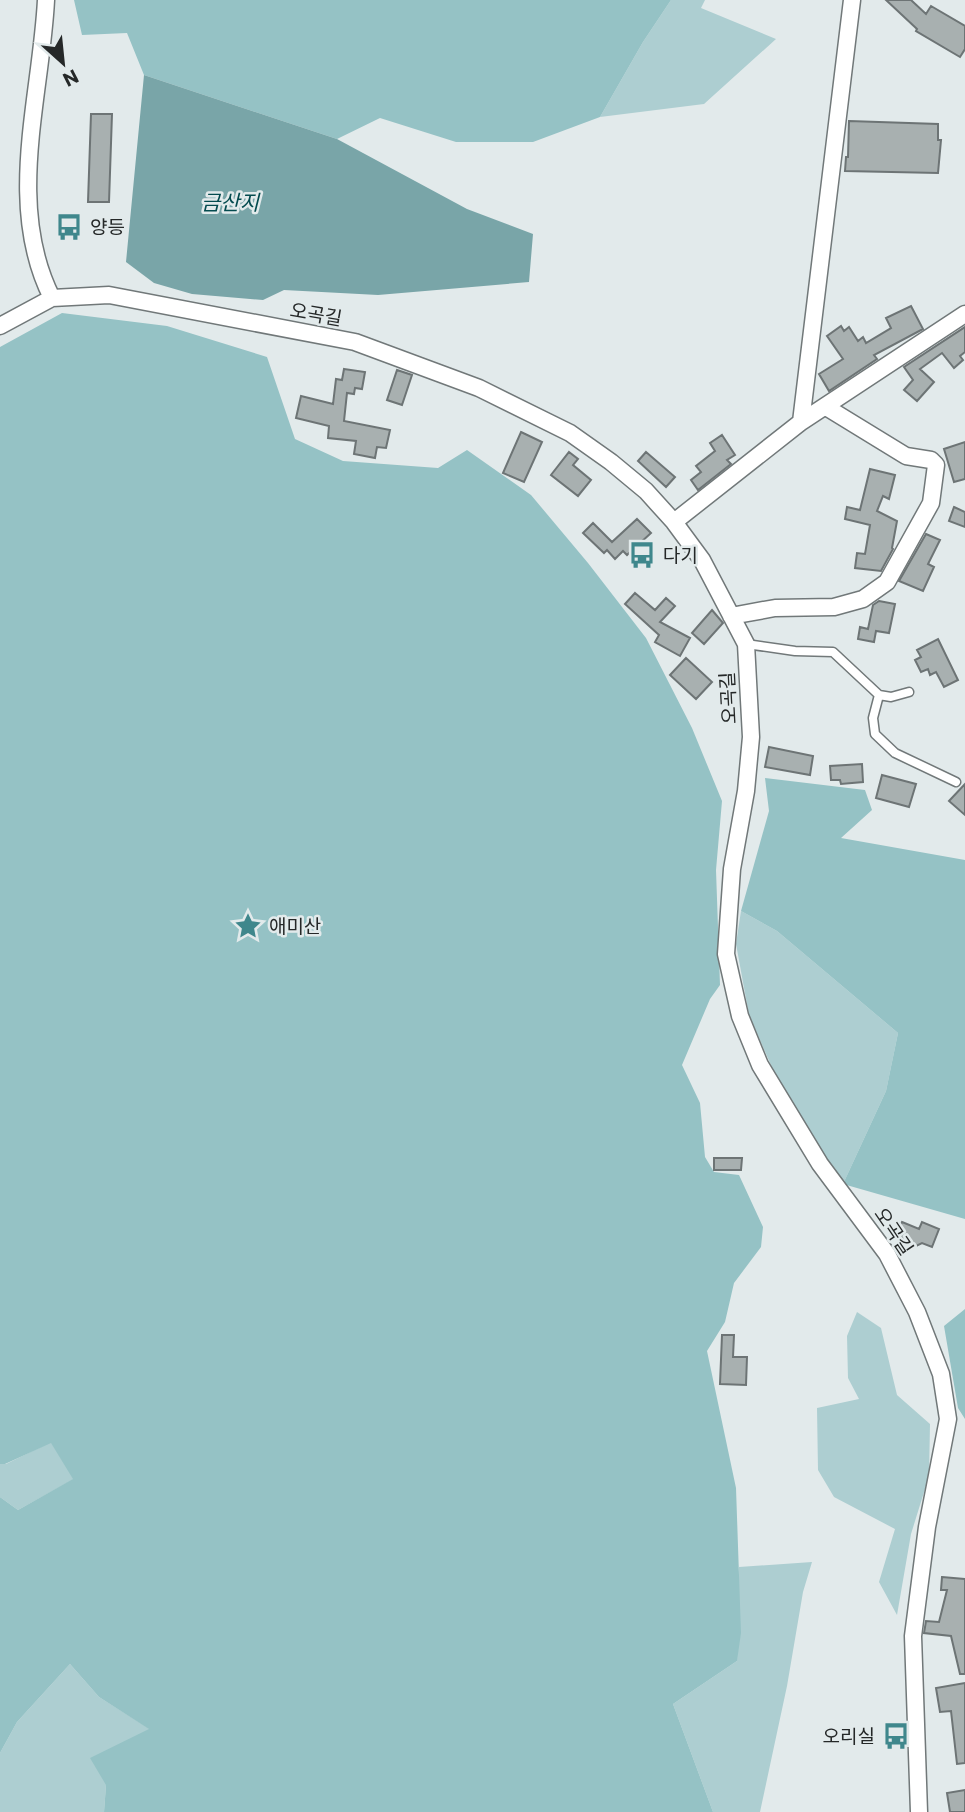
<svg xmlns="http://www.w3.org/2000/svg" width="965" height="1812" font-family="Commissioner,'Noto Sans KR',sans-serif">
  <rect width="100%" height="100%" fill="#e2eaeb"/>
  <path fill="#adced1" d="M671,0H705L701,8L776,39L704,104L600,117L643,42Z
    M741,911L777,931L898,1033L886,1091L843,1184L804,1128L774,1072L749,1015L736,944Z
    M857,1312L881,1328L897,1395L930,1424L929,1476L911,1534L897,1615L879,1582L895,1529L834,1497L818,1470L817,1408L859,1399L848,1378L847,1336Z
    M51,1442L74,1479L18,1510L0,1497V1464H6Z
    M812,1562L803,1592L787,1686L760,1812H713L673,1704L737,1661L739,1567Z
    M70,1664L99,1697L150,1729L106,1785L104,1812H0V1753L17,1722Z"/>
  <path fill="#95c2c5" d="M74,0H671L643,42L600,117L533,142H456L380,118L337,139L144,75L127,33L82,35Z
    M62,313L167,326L267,357L295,439L343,461L438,468L467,450L531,495L588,563L646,638L692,728L722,801L716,870L720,985L710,999L682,1065L700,1103L705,1157L714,1172L739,1175L763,1227L761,1247L734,1283L725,1322L707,1351L736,1488L741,1633L737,1661L673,1704L713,1812H104L106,1785L90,1758L149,1729L99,1697L70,1664L17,1722L0,1753V1497L18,1510L73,1479L51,1443L5,1464H0V347Z
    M765,778L865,790L872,810L841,838L965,860V1219L843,1184L886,1091L898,1033L777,931L741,911L769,811Z
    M965,1309V1419L958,1408L944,1326Z"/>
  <path fill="#79a5a8" d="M144,75L337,139L467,209L533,234L529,282L378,295L284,290L263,300L192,294L154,283L126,262Z"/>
  <path fill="#a8b0b0" stroke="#6d7475" stroke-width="2" d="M886,0H911L926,14L931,6L965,26V49L960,57L916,31L917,29Z
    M91,114H112L109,202H88Z
    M849,121L938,124V140H941L938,173L845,171L846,157H848Z
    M911,306L923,329L874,355L877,359L829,391L819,374L843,359L827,336L841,326L844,331L849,327L858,341L863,337L866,343L891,328L886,318Z
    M965,327V352L960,356L963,360L954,368L942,353L920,369L934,382L917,401L904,390L913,380L904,367Z
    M344,369L365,372L362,389L355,388L354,394L347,393L344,421L390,430L386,448L377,447L375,458L354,454L356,441L328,438L329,426L296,418L301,396L333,404L336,379L342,380Z
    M397,370L412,375L402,405L387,400Z
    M521,432L542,442L524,482L503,473Z
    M722,435L735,455L727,460L731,464L698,490L691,480L701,472L696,466L715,451L710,443Z
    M965,442V479L954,482L944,449Z
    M569,452L578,459L573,465L591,480L578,496L551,475Z
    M646,452L675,477L666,487L638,461Z
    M870,469L895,475L889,499L883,496L877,511L897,521L892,548L893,549L881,571L855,568L857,553L865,554L870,525L845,519L847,507L860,510Z
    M954,507L965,512V527L949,521Z
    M637,519L651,533L627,555L623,551L615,559L607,550L604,553L583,533L593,523L612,542Z
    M926,534L940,540L928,564L934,567L923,591L899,581Z
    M635,593L655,610L666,598L675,606L660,622L690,638L680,656L655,642L659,635L625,604Z
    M879,601L895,604L889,633L876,631L874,642L858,639L860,627L868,629L873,605Z
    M712,610L723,623L704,644L692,633Z
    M938,639L958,680L944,687L936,672L930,675L928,669L921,672L915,660L921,657L917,650Z
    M686,658L712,682L696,699L670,675Z
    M769,747L813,756L810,775L765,767Z
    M862,764L863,782L841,784L840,780H831L830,766Z
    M882,775L916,784L909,807L876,798Z
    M965,784V815L949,801Z
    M714,1158H742L741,1170H714Z
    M902,1222L919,1229L922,1222L939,1229L932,1247L922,1243L910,1249L904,1239L896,1236Z
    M722,1335H734L733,1357H747L746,1385L720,1384Z
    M942,1577L965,1579V1674H960L951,1636L924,1633L926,1621L939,1622L947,1590H941Z
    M965,1683V1763L957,1764L951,1711L940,1712L936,1688Z
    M965,1790V1812H950L947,1793Z"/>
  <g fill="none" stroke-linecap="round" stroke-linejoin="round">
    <defs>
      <path id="lane" d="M746,644L795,651L833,652L879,695L891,697L909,692
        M879,695L873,718L875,734L895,753L956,782"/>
      <path id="street" d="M46,0C41,98 5,205 52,298L109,295L355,342L479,388L570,433L611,462L646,491L674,522L702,560L746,644L751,737L746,791L732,869L726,954L740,1016L760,1065L820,1164L887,1254L917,1312L941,1374L948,1419L927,1527L913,1636L919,1812
        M0,326L52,298
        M801,422L852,0
        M674,522L801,422L965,314
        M731,616L775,608L834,607L863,599L887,582L931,503L936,465L931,460L906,456L826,407"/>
    </defs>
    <use href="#lane" stroke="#717879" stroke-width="11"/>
    <use href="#street" stroke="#717879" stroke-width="19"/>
    <use href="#lane" stroke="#fff" stroke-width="8"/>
    <use href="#street" stroke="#fff" stroke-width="16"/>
  </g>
  <defs>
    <symbol id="bus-bare" viewBox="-9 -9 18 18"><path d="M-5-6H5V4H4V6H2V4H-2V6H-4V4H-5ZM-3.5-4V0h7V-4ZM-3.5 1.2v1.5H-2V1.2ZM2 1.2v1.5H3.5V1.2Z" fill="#3f878c" stroke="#e2eaeb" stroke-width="2.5" paint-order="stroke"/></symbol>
    <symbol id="sight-bare" viewBox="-9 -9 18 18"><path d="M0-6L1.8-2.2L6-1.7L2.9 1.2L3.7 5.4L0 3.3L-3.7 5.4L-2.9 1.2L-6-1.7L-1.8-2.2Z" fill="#3f878c" stroke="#e2eaeb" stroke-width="2.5" paint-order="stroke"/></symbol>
  </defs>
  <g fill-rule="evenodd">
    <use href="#bus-bare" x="50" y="208" width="38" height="38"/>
    <use href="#bus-bare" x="623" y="536" width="38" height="38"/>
    <use href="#sight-bare" x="229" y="907" width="38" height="38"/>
    <use href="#bus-bare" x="877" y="1717" width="38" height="38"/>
  </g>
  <g text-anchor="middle" stroke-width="5" stroke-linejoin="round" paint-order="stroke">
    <g font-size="19" fill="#252828" stroke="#e2eaeb" text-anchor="start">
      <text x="90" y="234">양등</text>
      <text x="663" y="562">다기</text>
      <text x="269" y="933">애미산</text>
      <text x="875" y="1743" text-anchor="end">오리실</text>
    </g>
    <g font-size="19" fill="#252828" stroke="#e2eaeb">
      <text transform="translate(316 314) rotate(10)" y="7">오곡길</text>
      <text transform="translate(728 698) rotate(-93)" y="7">오곡길</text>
      <text transform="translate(894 1231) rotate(56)" y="7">오곡길</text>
    </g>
    <g font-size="21" font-style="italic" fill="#044b4f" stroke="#e2eaeb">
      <text x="230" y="210">금산지</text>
    </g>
  </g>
  <g transform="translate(63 63) rotate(153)" stroke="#e2eaeb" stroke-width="5" paint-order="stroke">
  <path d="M0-5L12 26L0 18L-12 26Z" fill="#252828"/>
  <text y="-10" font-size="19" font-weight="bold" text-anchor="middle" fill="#252828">N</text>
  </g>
</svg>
